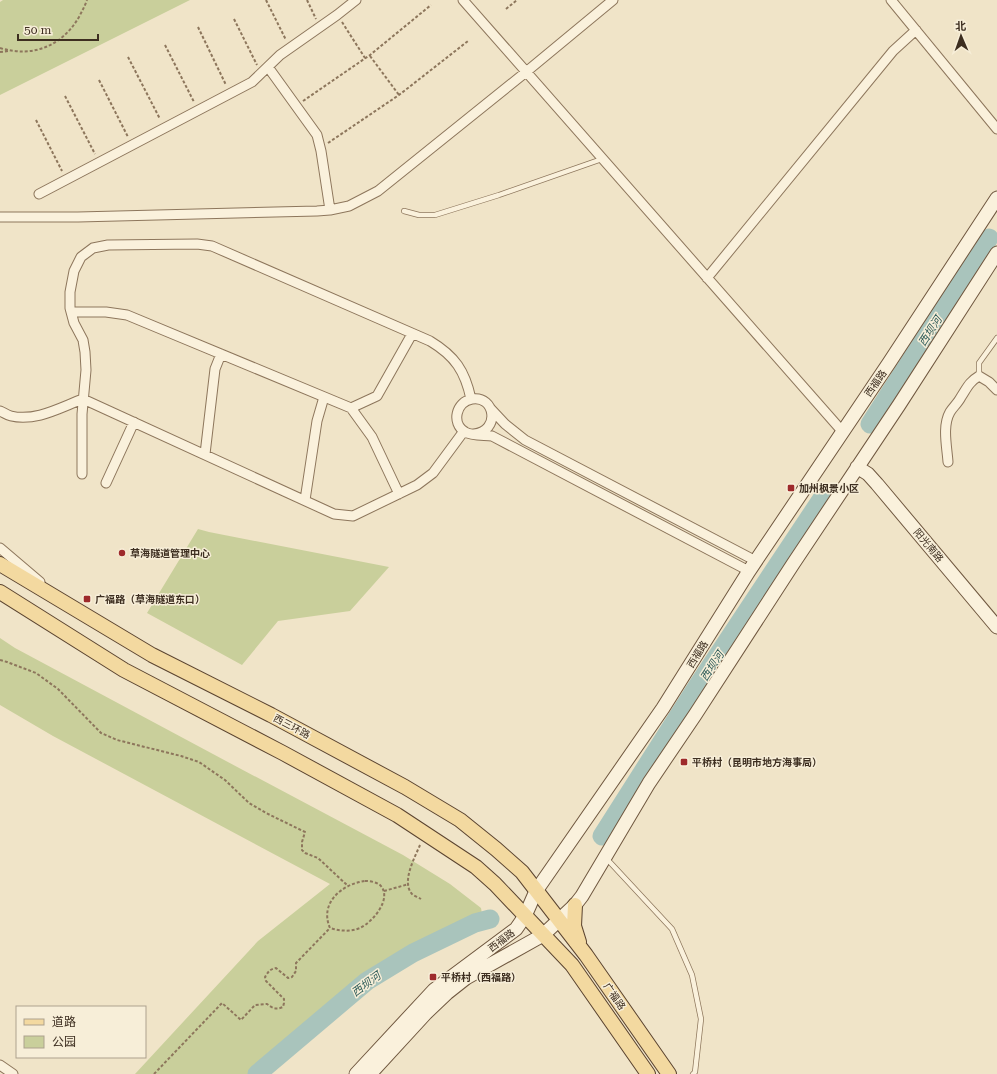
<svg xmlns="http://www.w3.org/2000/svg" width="997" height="1074" font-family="'Roboto Serif','Noto Sans SC',serif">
  <rect width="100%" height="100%" fill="#f0e4c8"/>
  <path fill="#c9cf9b" d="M3,0H190L0,95V2Z
    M198,529L209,532L389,567L350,611L278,621L242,665L147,613Z
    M0,638L15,648L226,761L403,855L450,884L481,908L482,914L413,944L366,974L248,1074H135L258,941L330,884L53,736L0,705Z"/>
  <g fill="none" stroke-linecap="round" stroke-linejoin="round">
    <path stroke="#a9c4bc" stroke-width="19" d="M870,424L989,238
      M602,836L700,682L823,497
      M257,1074L367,981L413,953L475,923L490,919"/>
    <defs>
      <path id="lane" d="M404,211L419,215H435L499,195L602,159
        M979,376V363L997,338
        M606,858L672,929L692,975L701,1019L695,1072L693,1074"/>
      <path id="street" d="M463,0L842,431
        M891,0L997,129
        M268,67L317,135L321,151L330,210
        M39,194L252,82L280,55L337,15L356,0
        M0,217H78L317,211L330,210L349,206L378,191L526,72L613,0
        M707,278L893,51L916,30
        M72,312H106L127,315L351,408L372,437L399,494
        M351,408L377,396L412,334
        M490,408L505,424L525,440L756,561
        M0,411C3,412 7,415 11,416C36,422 61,407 83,399L334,514L353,516L417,485L433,473L464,431
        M474,434C501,431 495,395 472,399C456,402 451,423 465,432C472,436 484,435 492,436L749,571
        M205,454L215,369L221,354
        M948,462C947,447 942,426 950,412C953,407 958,403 961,397C967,388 969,382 979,376L989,382L997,390
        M82,474V414L86,370L85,352L83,340L74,323L70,308V292L74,271L81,257L93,248L108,245L197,244L212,246L430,341C455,356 465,371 471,399
        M106,483L134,422
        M305,500L317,421L324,397
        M0,548L40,582
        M0,1065L13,1074"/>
      <path id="secondary" d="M857,467L868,474L877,484L997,627
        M356,1074L434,990L516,929L525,916L536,891L663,708L749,571L889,363L997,198
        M370,1074L426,1013L447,993L466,978L543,935L575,905L582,896L649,783L695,715L793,564L899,405L997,253"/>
      <path id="primary" d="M0,564L152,655L271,715L405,787L460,820L496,849L522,872L586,955L669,1074
        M0,592L124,670L283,753L397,815L476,867L495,884L572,965L648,1074
        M575,905L574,926L579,942"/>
    </defs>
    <use href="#lane" stroke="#8d765c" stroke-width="6"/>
    <use href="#street" stroke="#8d765c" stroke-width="11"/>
    <use href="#secondary" stroke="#6f573f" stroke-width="15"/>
    <use href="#primary" stroke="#5b4430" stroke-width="16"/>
    <path stroke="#8d765c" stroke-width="2" stroke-dasharray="3 2" stroke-linecap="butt" d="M266,0L286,40
      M307,0L316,19
      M506,9L517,0
      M234,19L257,65
      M342,22L365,58
      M198,27L226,85
      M165,45L194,102
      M0,48C33,58 62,46 79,17C82,11 85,6 87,0
      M0,52L9,51
      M370,56L399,95
      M128,57L160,119
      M99,80L128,137
      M65,96L95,154
      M303,101L370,55L431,5
      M36,120L62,171
      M328,143L399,95L468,41
      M0,660L7,662L36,673L58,689L101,733L117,740L181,756L199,762L225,780L249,803L266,813L305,832L302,842V850L305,853L318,858L348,886
      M420,845C415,857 401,882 412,894C414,896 418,897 421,899
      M365,881C370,881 376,882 380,885C393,898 373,922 360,928C350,932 340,931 330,928C319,903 342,884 365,881Z
      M384,891L409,884
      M154,1074L222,1003L241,1020L255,1005L267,1004C272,1008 276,1010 283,1007L284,1003V999L266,981L265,977C268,972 270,969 276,968L288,978L292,977L296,971V963L330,928"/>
    <use href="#lane" stroke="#faf1dc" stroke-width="4.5"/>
    <use href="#street" stroke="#faf1dc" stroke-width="9"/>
    <use href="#secondary" stroke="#faf1dc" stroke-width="13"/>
    <use href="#primary" stroke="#f3d9a0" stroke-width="14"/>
  </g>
  <g fill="#9e2a2b" stroke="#f7eed8" stroke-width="1.5">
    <rect x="787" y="484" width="8" height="8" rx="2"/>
    <circle cx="122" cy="553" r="4"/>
    <rect x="83" y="595" width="8" height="8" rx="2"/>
    <rect x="680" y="758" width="8" height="8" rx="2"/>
    <rect x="429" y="973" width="8" height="8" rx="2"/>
  </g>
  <g text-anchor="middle" stroke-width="3" stroke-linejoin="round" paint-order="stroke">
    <g font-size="10" fill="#3d2e20" stroke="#f7eed8">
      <text transform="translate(875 383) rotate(-55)" y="4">西福路</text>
      <text transform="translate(929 545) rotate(50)" y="4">阳光南路</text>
      <text transform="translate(697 654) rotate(-58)" y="4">西福路</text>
      <text transform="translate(292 726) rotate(28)" y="4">西三环路</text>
      <text transform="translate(501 940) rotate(-37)" y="4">西福路</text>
      <text transform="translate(615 996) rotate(55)" y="4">广福路</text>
    </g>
    <g font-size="10" font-weight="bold" fill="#3d2e20" stroke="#f7eed8" text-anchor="start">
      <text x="799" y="492">加州枫景小区</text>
      <text x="130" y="557">草海隧道管理中心</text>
      <text x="95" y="603">广福路（草海隧道东口）</text>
      <text x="692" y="766">平桥村（昆明市地方海事局）</text>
      <text x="441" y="981">平桥村（西福路）</text>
    </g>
    <g font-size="11" font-style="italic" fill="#2f5d5a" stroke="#f7eed8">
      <text transform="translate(930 331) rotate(-57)" y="4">西坝河</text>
      <text transform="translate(712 666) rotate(-57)" y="4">西坝河</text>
      <text transform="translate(366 984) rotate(-37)" y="4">西坝河</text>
    </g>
  </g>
  <rect x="16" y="1006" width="130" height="52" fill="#f7eed8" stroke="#ada18e"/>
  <rect x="24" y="1019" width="20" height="6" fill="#f3d9a0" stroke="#ada18e"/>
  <text x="52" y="1026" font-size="12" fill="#3d2e20">道路</text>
  <rect x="24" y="1036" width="20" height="12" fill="#c9cf9b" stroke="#ada18e"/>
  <text x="52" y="1046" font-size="12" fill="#3d2e20">公园</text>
  <g transform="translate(961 36) rotate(358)" stroke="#f7eed8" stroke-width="3" paint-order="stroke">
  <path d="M0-3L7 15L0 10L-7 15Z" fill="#3d2e20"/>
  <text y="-6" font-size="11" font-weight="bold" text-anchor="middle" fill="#3d2e20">北</text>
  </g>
  <path d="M18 34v6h80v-6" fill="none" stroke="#3d2e20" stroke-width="2"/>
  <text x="24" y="34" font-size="12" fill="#3d2e20" stroke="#f7eed8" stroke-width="3" paint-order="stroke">50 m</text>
</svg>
